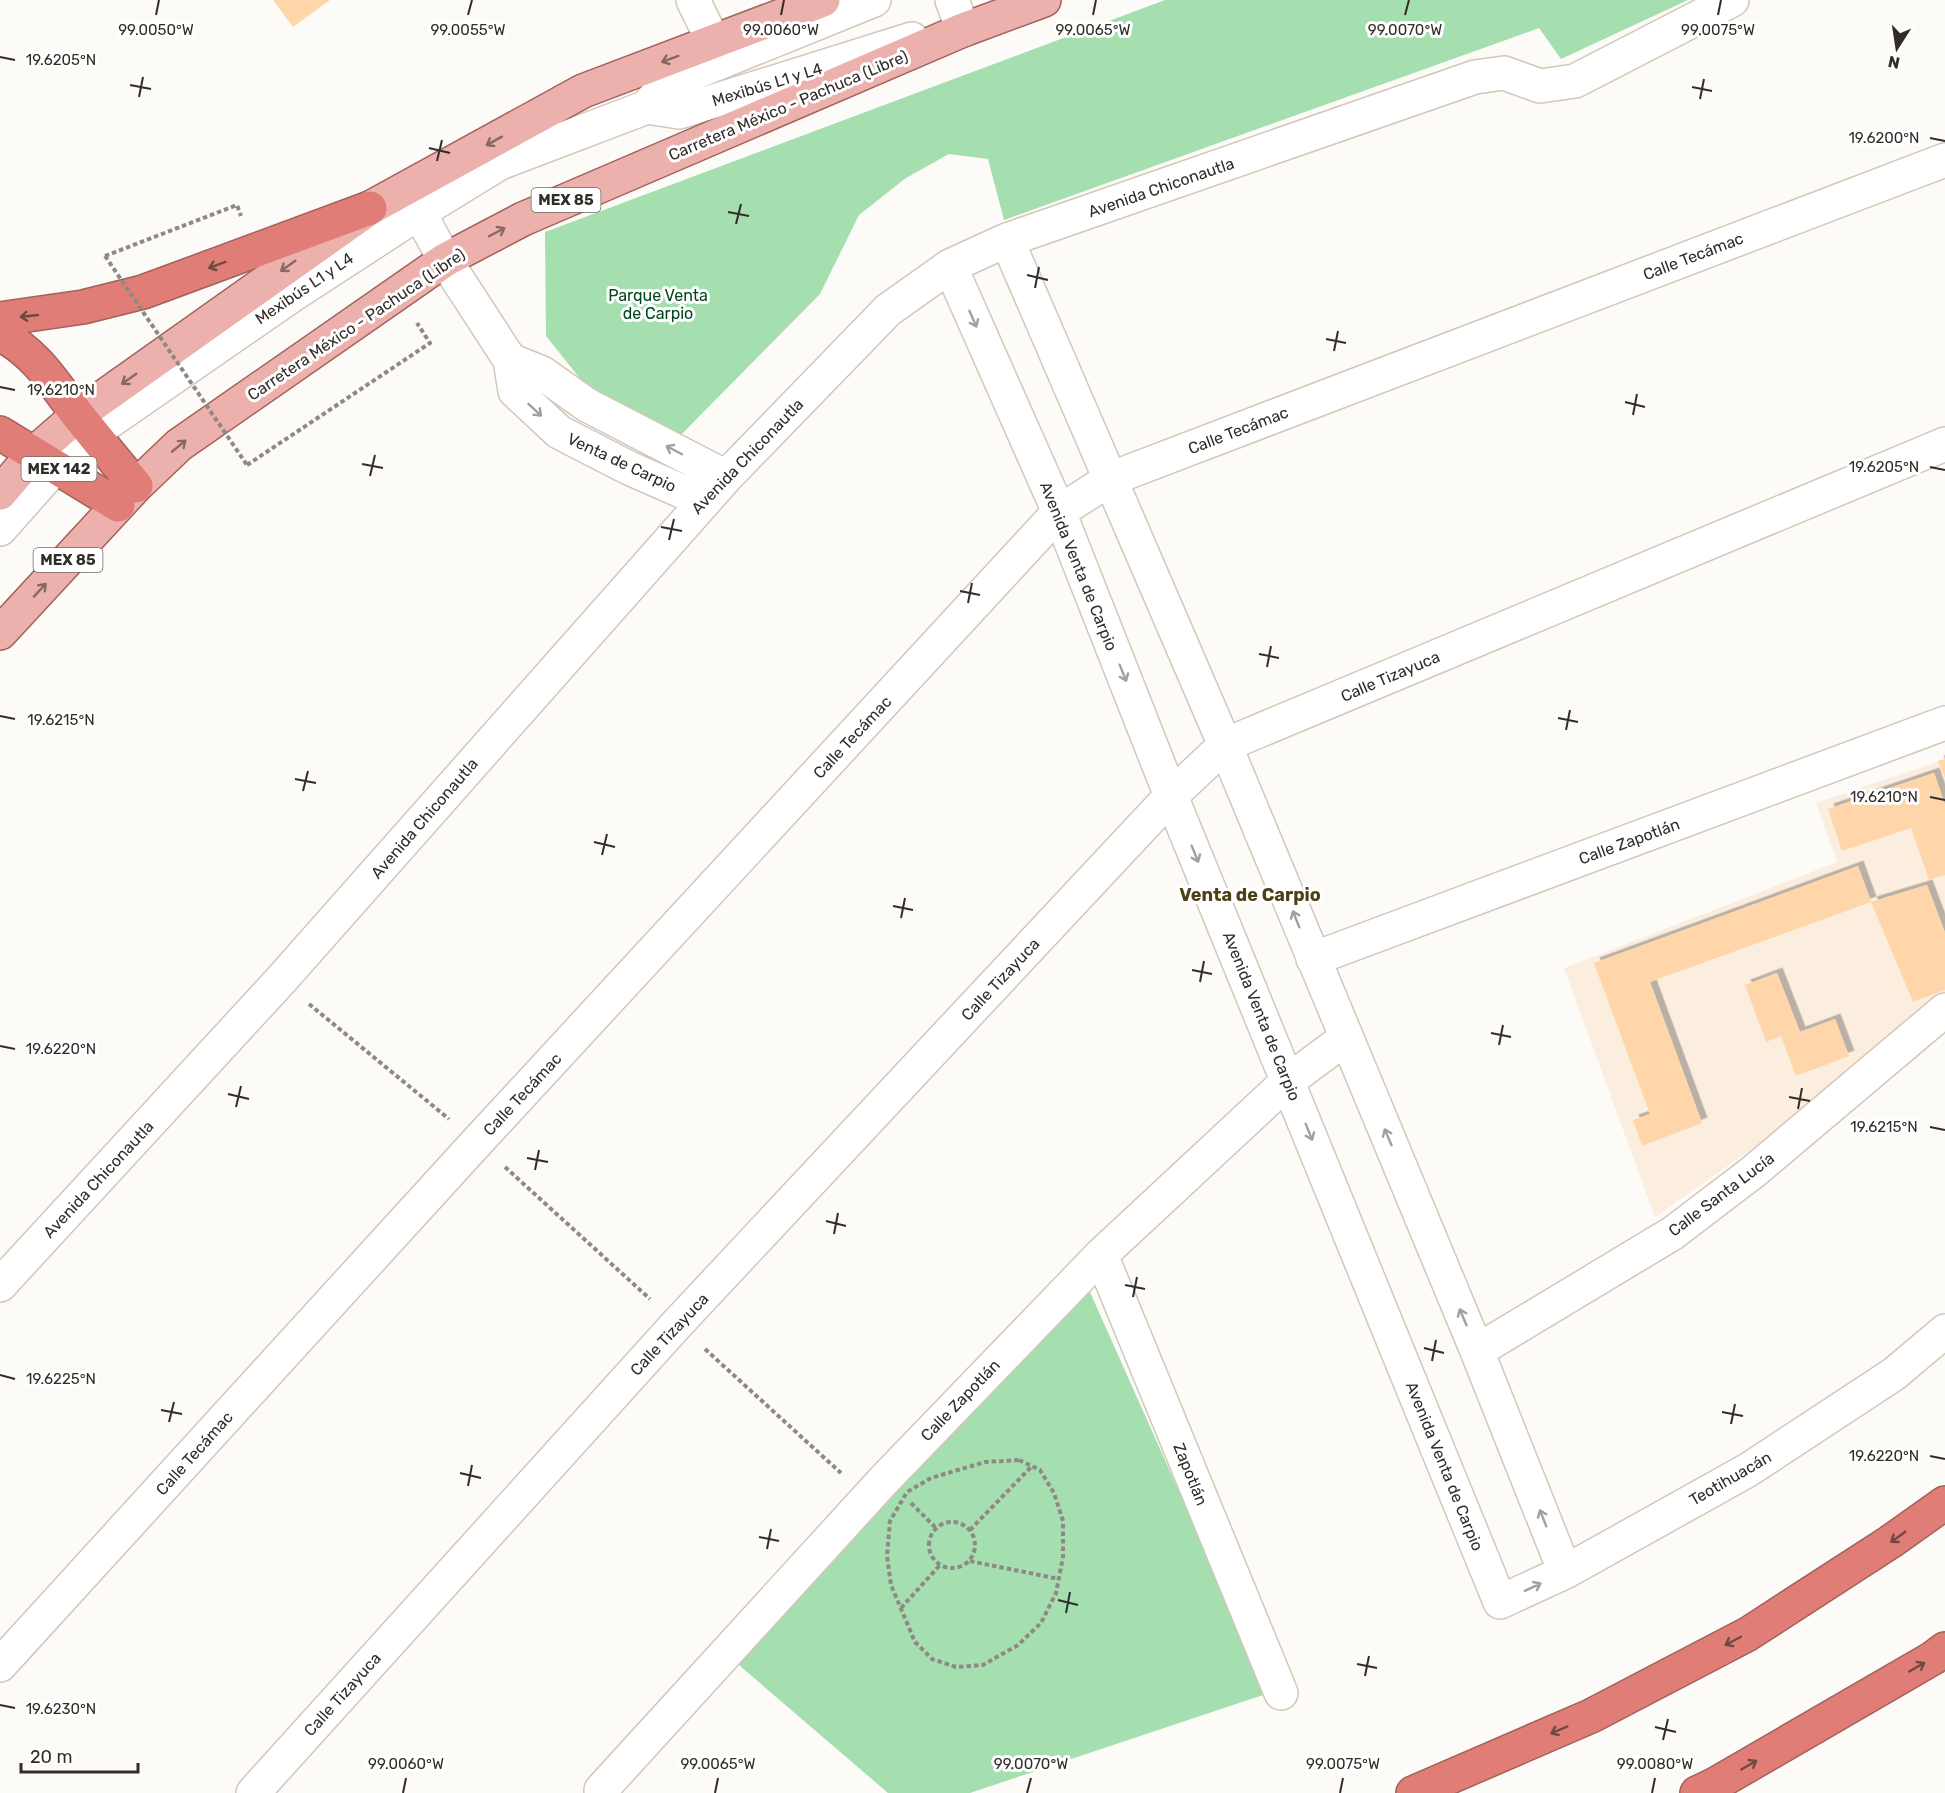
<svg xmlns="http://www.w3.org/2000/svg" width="1945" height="1793" font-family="Rubik,sans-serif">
  <defs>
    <filter id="shadow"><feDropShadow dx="5.5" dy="-5.5" stdDeviation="0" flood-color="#0004"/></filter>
  </defs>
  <rect width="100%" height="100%" fill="#fdfbf8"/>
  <path fill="#fceedf" d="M1945,759V998L1752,1149L1655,1217L1564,968L1837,862L1816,803Z"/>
  <path fill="#a5deaf" d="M1165,0H1688L1561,59L1539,28L1004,220L988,159L949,154L906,178L859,215L820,294L666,450L621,430L546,336L545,232Z
    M1081,1272L1269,1693L970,1793H888L719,1648Z"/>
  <path fill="#ffd6a9" filter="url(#shadow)" d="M273,0H330L293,27Z
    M1945,759V778L1938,761Z
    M1934,773L1945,805V875L1929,880L1911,828L1842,851L1828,809Z
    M1858,866L1871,902L1650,982L1702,1123L1642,1146L1633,1120L1650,1114L1594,963Z
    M1927,885L1945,933V990L1913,1002L1871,902Z
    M1777,973L1800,1032L1835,1019L1849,1056L1796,1076L1781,1036L1766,1042L1745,985Z"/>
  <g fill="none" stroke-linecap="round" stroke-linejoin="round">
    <defs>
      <path id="minor" d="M693,0L714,43
        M952,0L963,30
        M647,107L664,85L874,0
        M408,192L445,260L510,360L515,391L559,432L629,468L704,501
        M1007,240L1225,745L1477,1351L1565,1572
        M950,266L1059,512L1171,796L1500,1602L1565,1572L1748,1470L1894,1374L1945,1331
        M510,360L542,373L587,405L726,477
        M0,529L55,467L93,433L291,296L420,212L500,163L647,107L679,112L912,39
        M1313,959L1945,723
        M1101,1255L1281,1693
        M0,1285L281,980L726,477L888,310L950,266L1007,240L1475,77L1504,73L1540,86L1575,81L1732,0
        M1477,1351L1673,1233L1753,1172L1945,1010
        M0,1665L477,1142L1059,512L1110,479L1945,160
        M601,1790L883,1481L1101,1255L1288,1081L1346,1038
        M253,1793L677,1324L1171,796L1225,745L1945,444"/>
      <path id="major" d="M0,493L33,454L78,415L370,208L583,91L823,0
        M0,633L136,486L179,445L445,260L523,219L963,30L1044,0"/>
      <path id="highway" d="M0,319L83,307L143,292L370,208
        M0,334C37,354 53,382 77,414C96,438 116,462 136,486
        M0,433L118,505
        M1413,1793L1591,1716L1748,1634L1890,1542L1945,1503
        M1697,1793L1714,1785L1933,1658L1945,1649"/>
    </defs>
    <use href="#minor" stroke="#d3c7bb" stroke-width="36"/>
    <use href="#major" stroke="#a3615b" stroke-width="36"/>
    <use href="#highway" stroke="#a3615b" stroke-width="36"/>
    <path stroke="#8d8a86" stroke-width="4" stroke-dasharray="4.5 3" stroke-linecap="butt" d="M105,256L237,205L241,216
      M247,465L430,343L417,323
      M309,1004L449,1119
      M505,1167L650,1299
      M705,1349L841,1473
      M1019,1460L1040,1470L1054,1493L1063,1521V1557L1056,1593L1041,1623L1018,1645L983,1665L956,1667L932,1659L915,1642L891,1585L887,1556L890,1521L907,1492L931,1478L985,1462Z
      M911,1503L936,1528
      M929 1545a23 23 0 1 1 46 0a23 23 0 1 1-46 0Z
      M970,1530L1032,1466
      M970,1561L1059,1579
      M901,1608L940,1565"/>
    <use href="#minor" stroke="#fff" stroke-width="33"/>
    <use href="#major" stroke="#edb1ad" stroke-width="33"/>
    <use href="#highway" stroke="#e17d77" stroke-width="33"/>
    <path stroke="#8d8a86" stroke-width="4" stroke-dasharray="4.5 3" stroke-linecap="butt" d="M105,256L247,465"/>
  </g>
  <defs><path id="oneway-shaft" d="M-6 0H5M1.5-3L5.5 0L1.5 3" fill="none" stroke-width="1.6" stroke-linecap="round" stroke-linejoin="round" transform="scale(1.5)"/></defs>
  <g stroke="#866864">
    <use href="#oneway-shaft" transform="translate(670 59) rotate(160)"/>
    <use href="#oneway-shaft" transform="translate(494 141) rotate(151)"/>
    <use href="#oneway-shaft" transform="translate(497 232) rotate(-28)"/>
    <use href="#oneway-shaft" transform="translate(288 266) rotate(145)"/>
    <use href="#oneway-shaft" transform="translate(129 379) rotate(145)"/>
    <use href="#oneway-shaft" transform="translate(179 446) rotate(-39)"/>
    <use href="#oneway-shaft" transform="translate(40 590) rotate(-47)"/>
  </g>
  <g stroke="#6f4944">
    <use href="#oneway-shaft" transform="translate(217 265) rotate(160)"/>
    <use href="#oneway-shaft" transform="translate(29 316) rotate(174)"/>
    <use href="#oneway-shaft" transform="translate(1898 1537) rotate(144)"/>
    <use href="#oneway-shaft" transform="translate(1733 1641) rotate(152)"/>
    <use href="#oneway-shaft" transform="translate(1917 1667) rotate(-30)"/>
    <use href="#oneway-shaft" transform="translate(1559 1730) rotate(157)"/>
    <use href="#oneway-shaft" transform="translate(1749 1765) rotate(-30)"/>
  </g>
  <g stroke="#a2a09e">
    <use href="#oneway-shaft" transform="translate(973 319) rotate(66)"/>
    <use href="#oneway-shaft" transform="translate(535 410) rotate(43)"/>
    <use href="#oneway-shaft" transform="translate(674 450) rotate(-152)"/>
    <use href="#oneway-shaft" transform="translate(1123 673) rotate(68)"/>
    <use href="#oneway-shaft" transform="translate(1195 854) rotate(68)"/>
    <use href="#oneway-shaft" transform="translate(1296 919) rotate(-112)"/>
    <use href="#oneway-shaft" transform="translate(1309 1132) rotate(68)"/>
    <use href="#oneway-shaft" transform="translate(1388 1137) rotate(-113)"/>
    <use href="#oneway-shaft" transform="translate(1463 1317) rotate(-113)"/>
    <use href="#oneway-shaft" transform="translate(1543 1518) rotate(-112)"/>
    <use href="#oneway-shaft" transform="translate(1533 1587) rotate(-25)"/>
  </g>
  <path fill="none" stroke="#312d28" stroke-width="2" d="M156,15L159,0M468,15L472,0M781,15L784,0M1093,15L1096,0M1405,15L1409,0M1718,15L1721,0M0,57L15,60M130,85L151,89M1692,87L1712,91M139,97L143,77M1700,99L1704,79M1930,138L1945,141M429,148L450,153M437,161L442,140M728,212L749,216M736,224L741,204M1027,275L1048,280M1035,288L1039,267M1326,339L1346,343M1334,351L1338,331M0,387L15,390M1625,402L1645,407M1633,415L1637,394M362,464L383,468M1930,467L1945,470M370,476L375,455M661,527L682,531M669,540L674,519M960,591L980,595M968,603L972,583M1259,654L1279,658M1267,667L1271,646M0,716L15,719M1558,718L1578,722M1566,730L1570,710M295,779L316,783M303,791L308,771M1930,797L1945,800M594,842L615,847M602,855L607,834M893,906L913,910M901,918L905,898M1192,970L1212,974M1200,982L1204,961M1491,1033L1511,1037M1499,1045L1503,1025M0,1046L15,1049M228,1094L249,1099M1789,1097L1810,1101M236,1107L241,1086M1798,1109L1802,1088M1930,1127L1945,1130M527,1158L548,1162M535,1170L539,1150M826,1221L846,1226M834,1234L838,1213M1125,1285L1145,1289M1133,1297L1137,1277M1424,1348L1444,1353M1432,1361L1436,1340M0,1375L15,1379M161,1410L182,1414M1722,1412L1743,1416M169,1422L174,1402M1731,1424L1735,1404M1930,1456L1945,1459M460,1473L481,1478M468,1486L472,1465M759,1537L779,1541M767,1549L771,1529M1058,1600L1078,1605M1066,1613L1070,1592M1357,1664L1377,1668M1365,1676L1369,1656M0,1705L15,1708M1655,1727L1676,1732M1663,1740L1668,1719M403,1793L406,1778M715,1793L718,1778M1027,1793L1031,1778M1340,1793L1343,1778M1652,1793L1655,1778"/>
  <g text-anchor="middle" stroke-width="6" stroke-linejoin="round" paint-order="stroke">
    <g fill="#fff" stroke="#6f6c68" stroke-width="1.5">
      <rect x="531.5" y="188" width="69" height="24" rx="4.5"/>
      <rect x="21.5" y="457" width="75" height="24" rx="4.5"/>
      <rect x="33.5" y="548" width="69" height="24" rx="4.5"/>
    </g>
    <g font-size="15" font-weight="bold" fill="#312d28">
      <text x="566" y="205">MEX 85</text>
      <text x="59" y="474">MEX 142</text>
      <text x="68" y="565">MEX 85</text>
    </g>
    <g font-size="16" fill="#312d28" stroke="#fff">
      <text transform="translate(767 84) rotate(-17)" y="6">Mexibús L1 y L4</text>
      <text transform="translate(788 105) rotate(-23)" y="6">Carretera México - Pachuca (Libre)</text>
      <text transform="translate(1161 187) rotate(-19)" y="6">Avenida Chiconautla</text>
      <text transform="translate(1693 256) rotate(-21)" y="6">Calle Tecámac</text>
      <text transform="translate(304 288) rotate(-34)" y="6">Mexibús L1 y L4</text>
      <text transform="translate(356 324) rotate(-34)" y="6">Carretera México - Pachuca (Libre)</text>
      <text transform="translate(1238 430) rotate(-21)" y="6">Calle Tecámac</text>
      <text transform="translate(747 456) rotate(-46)" y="6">Avenida Chiconautla</text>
      <text transform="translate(622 462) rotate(25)" y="6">Venta de Carpio</text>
      <text transform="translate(1079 566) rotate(68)" y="6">Avenida Venta de Carpio</text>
      <text transform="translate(1390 676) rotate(-23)" y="6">Calle Tizayuca</text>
      <text transform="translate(852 737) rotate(-47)" y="6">Calle Tecámac</text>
      <text transform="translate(424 818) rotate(-49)" y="6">Avenida Chiconautla</text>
      <text transform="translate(1629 841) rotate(-20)" y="6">Calle Zapotlán</text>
      <text transform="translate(1000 979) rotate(-47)" y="6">Calle Tizayuca</text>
      <text transform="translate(1262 1016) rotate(68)" y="6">Avenida Venta de Carpio</text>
      <text transform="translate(522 1094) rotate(-47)" y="6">Calle Tecámac</text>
      <text transform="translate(98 1179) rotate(-47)" y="6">Avenida Chiconautla</text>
      <text transform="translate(1721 1194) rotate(-37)" y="6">Calle Santa Lucía</text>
      <text transform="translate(669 1334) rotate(-47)" y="6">Calle Tizayuca</text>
      <text transform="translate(960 1400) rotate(-46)" y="6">Calle Zapotlán</text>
      <text transform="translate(194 1453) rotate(-48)" y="6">Calle Tecámac</text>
      <text transform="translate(1445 1466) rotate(68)" y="6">Avenida Venta de Carpio</text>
      <text transform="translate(1191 1474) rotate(68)" y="6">Zapotlán</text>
      <text transform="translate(1730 1478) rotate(-30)" y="6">Teotihuacán</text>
      <text transform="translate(342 1694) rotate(-48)" y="6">Calle Tizayuca</text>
    </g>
    <g font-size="16" fill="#00481c" stroke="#fff">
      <text x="658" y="301">Parque Venta<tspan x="658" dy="18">de Carpio</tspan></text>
    </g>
    <g font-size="18" font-weight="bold" fill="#4f3f18" stroke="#fff">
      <text x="1250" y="901">Venta de Carpio</text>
    </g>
  </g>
  <g font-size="15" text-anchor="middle" fill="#312d28" stroke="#fff" stroke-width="6" stroke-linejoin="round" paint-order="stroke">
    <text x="156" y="35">99.0050°W</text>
    <text x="468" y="35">99.0055°W</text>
    <text x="781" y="35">99.0060°W</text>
    <text x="1093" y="35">99.0065°W</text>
    <text x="1405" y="35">99.0070°W</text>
    <text x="1718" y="35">99.0075°W</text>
    <text x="61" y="65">19.6205°N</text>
    <text x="1884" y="143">19.6200°N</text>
    <text x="61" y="395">19.6210°N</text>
    <text x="1884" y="472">19.6205°N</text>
    <text x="61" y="725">19.6215°N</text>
    <text x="1884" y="802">19.6210°N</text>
    <text x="61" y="1054">19.6220°N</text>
    <text x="1884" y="1132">19.6215°N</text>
    <text x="61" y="1384">19.6225°N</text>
    <text x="1884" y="1461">19.6220°N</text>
    <text x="61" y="1714">19.6230°N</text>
    <text x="406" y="1769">99.0060°W</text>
    <text x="718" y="1769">99.0065°W</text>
    <text x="1031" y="1769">99.0070°W</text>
    <text x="1343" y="1769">99.0075°W</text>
    <text x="1655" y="1769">99.0080°W</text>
  </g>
  <g transform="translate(1897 48) rotate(192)" stroke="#ffffff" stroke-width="4.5" paint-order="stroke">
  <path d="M0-4.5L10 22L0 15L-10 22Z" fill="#312d28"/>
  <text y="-9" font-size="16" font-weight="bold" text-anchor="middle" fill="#312d28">N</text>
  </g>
  <path d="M21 1763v9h117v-9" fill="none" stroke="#312d28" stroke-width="3"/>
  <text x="30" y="1763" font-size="18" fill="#312d28" stroke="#ffffff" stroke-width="4.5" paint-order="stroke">20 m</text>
</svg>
